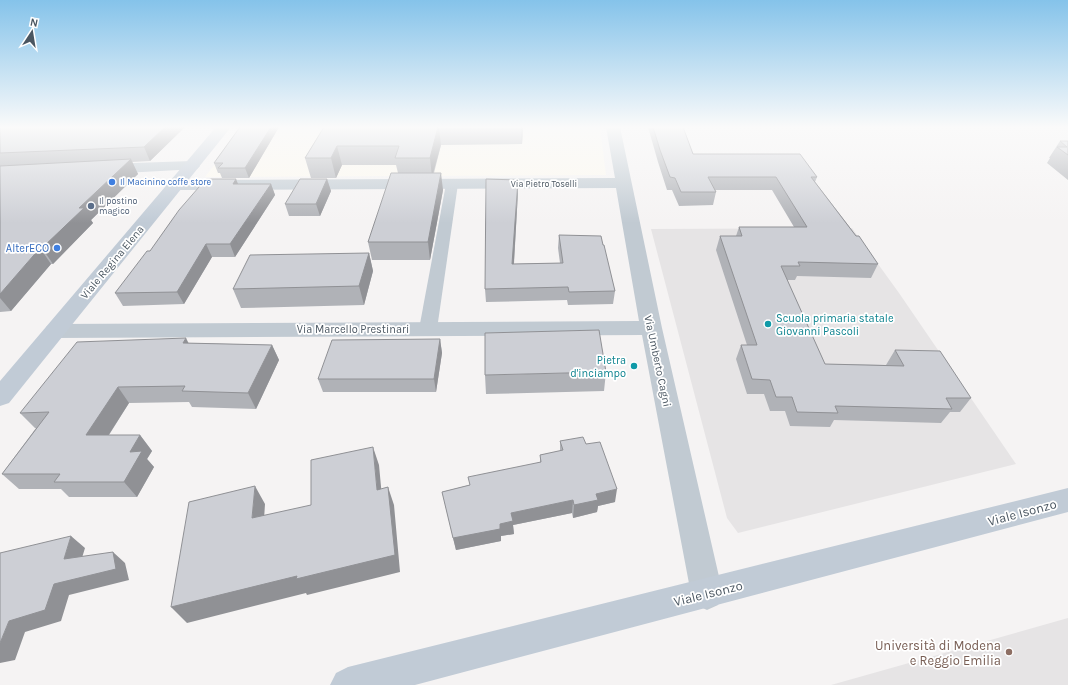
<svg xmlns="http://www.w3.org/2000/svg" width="1068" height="685" font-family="Karla,sans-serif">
  <rect width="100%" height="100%" fill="#f5f3f3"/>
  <path fill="#fdf9ef" d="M244,127H600L606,175L205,177Z"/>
  <path fill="#e6e4e5" d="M852,228L899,293L1016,464L738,533L727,518L651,229Z
    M1068,618V685H831Z"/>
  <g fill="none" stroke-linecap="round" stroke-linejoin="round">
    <path fill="#c1cad2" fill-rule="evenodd" d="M452,180L457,181L458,184L437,329L434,333L428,335L422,333L419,329L446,184L447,181Z"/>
    <path fill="#c1cad2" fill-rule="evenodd" d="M606,127H620L662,328L723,594L718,605L707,610L696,605L691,594L642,335L55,338L47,336L44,331L47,326L55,324L639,321L616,188L176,190L170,188L168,185L170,182L176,180L615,178Z
      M192,161L197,163L200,166L197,169L105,174L100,172L97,169L100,166L105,164Z"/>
    <path fill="#c1cbd6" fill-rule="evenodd" d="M216,127H231L9,403L0,406V381Z
      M1068,488V512L415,685H330L336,673L348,667Z"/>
  </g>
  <path fill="#b0b2b7" d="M0,127H185L150,161L132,162L138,174L91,220L93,223L53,264H51L11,311L0,312Z
    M240,127H279L249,178H222L220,173H218L214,163Z
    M324,127H523L522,144L441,145L434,173L443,190L430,260H372L368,242L398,173L396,165H342L336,178H311L305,158Z
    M648,127H683L693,154L817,177L815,182L878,264L871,278L797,276L795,280H787L825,364L887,365H886L895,350L971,398L960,412H950L941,423L834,420L830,427L790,426L785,411H770L764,394H747L736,359L741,345H747L716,250L720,236H736L739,227H794L772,190H715L716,192L713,205L679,206L672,190H667L658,162Z
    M1060,141H1068V180L1047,163L1050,158H1049Z
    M327,179L331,191L320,216H289L285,204Z
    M518,180V192L514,264L560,263L558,248L559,235L603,245L615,291L613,304L568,305L567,300L486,302L485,289Z
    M238,184H271L275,195L235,257H212L184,304L123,306L115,293L150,251Z
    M369,253L373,271L364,305L241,308L233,289Z
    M440,339L442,353L436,392H323L318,379Z
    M188,343L272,345L279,360L256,409L192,407L189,402L129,403L109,435H140L152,451L147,459L154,467L137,497H69L61,489H19L2,474L36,428H35L20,413Z
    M606,372L604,391L486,394L485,375Z
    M560,441L586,444L615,502L598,506L597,512L573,518L572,513L513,525L514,534L501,536V541L456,550L442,492L469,485L540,462V455L560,451Z"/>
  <path fill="#909195" d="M165,127H185L150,161L144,147Z
    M271,127H279L249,178L245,168Z
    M438,127H439L441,145L432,177L430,158Z
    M521,127H523L522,144Z
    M337,146L342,165L336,178L331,158Z
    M131,159L138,174L91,220L93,223L53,264L42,248L79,208Z
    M441,173L443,190L430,260L428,242Z
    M236,179L241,191L233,184Z
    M327,179L331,191L320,216L316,204Z
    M518,180V192L513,277L512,264Z
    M271,184L275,195L235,257L230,244Z
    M206,244L212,257L184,304L177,292Z
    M40,248L51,264L11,311L0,298V294Z
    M369,253L373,271L364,305L359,286Z
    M186,338L194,354L183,343Z
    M440,339L442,353L436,392L434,379Z
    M272,345L279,360L256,409L248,393Z
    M118,387L129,403L99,450L86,435Z
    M140,435L152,451L147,459L154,467L137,497L124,482L130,452Z
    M373,447L379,465L383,508L377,490Z
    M255,486L265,504L263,535L252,518Z
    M388,487L394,505L400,572L307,595L306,593L187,623L171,607Z
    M617,489L615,502L598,506L597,512L573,518L574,505L596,494Z
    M573,500L572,513L513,525L514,534L501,536V541L456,550L453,538L500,524L511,513Z
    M71,536L85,548L78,571L64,559Z
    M113,552L125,563L129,580L69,595L61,621L25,632L15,660L0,663V643L9,621L54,584Z"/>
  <path fill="#cdcfd5" stroke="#909195" d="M0,127H165L144,147L0,153Z
    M240,127H271L245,168H218L223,163H214Z
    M324,127H438L430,158H395L399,146H337L331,158H305Z
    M653,127H683L693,154H800L817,177H811L856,236H859L878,264L798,262L800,266H781L825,364L904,366L895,350L940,351L971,398H946L952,409L835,406L838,413L797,412L792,397H776L770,380L752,379L741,345H757L720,236H742L739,227H807L776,177H708L716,192H681L675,178L670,177L660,150Z
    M1060,141H1068V155L1057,147H1067Z
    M131,159L79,208H84L42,248H40L0,294V166Z
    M391,173H441L428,242H368Z
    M206,179H236L233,184H271L230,244H206L177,292L115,293L147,251H150L179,210Z
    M300,179H327L316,204H285Z
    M486,179L518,180L512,264L563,263L559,235L601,236L603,245H604L615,291L569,292L568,287L485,289Z
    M369,253L359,286L233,289L250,255Z
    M599,330L606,372L485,375V333Z
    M186,338L183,343L272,345L248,393L182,391L185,386L118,387L86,435H140L130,452L142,451L124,482H54L60,474H2L49,412L20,413L77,342Z
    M440,339L434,379H318L332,340Z
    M583,437L586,444L600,442L617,489L596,494L598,500L574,505L573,500L511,513L513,521L500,524V529L453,538L442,492L470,485L468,477L541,462L540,455L563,450L560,441Z
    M373,447L377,490L388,487L395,555L296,579L297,576L171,607L189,502L255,486L252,518L311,505V460Z
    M71,536L64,559L113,552L116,569L54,584L45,610L9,621L0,643V553Z"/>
  <linearGradient id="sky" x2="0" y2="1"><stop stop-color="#85c3ea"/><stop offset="0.57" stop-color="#fafafa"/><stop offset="1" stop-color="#fafafa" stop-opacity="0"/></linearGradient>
  <rect width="1068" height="223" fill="url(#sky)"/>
  <g fill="#3f7fe0" stroke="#fff" stroke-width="1.5">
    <circle cx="112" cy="182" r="4"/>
    <circle cx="57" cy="248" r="4"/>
  </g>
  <circle fill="#5c6f8a" stroke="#fff" stroke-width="1.5" cx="91" cy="206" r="4"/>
  <g fill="#0f9aa8" stroke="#fff" stroke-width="1.5">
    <circle cx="768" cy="324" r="4"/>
    <circle cx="634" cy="366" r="4"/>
  </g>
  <circle fill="#8d6e63" stroke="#fff" stroke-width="1.5" cx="1009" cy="652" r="4"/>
  <g text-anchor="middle" stroke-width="3.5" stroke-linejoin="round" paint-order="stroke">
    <g font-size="9" fill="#366cbe" stroke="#fff" text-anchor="start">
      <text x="120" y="185">Il Macinino coffe store</text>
    </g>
    <g font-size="9" fill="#4a5661" stroke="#fff">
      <text x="544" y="187">Via Pietro Toselli</text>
    </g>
    <g font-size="9" fill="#4e5e75" stroke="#fff" text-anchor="start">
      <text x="99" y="204">Il postino<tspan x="99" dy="10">magico</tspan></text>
    </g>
    <g font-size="11" fill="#366cbe" stroke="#fff" text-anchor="end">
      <text x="49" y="252">AlterECO</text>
    </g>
    <g font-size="11" fill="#4a5661" stroke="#fff">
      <text transform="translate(112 262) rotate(-50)" y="4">Viale Regina Elena</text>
      <text x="353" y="333">Via Marcello Prestinari</text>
      <text transform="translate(658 361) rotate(78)" y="4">Via Umberto Cagni</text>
    </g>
    <g font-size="11" fill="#0d838f" stroke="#fff" text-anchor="start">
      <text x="776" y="322">Scuola primaria statale<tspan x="776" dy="13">Giovanni Pascoli</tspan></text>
      <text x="626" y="364" text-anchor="end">Pietra<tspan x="626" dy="13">d'inciampo</tspan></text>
    </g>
    <g font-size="13" fill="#4a5661" stroke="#fff">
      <text transform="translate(1022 512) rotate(-15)" y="5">Viale Isonzo</text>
      <text transform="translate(708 593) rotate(-14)" y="5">Viale Isonzo</text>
    </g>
    <g font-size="13" fill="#785e54" stroke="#fff" text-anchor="end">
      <text x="1001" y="650">Università di Modena<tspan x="1001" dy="15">e Reggio Emilia</tspan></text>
    </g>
  </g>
  <g transform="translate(32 32) rotate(12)" stroke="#ffffff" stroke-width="3" paint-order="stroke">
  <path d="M0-3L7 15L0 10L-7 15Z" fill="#4a5661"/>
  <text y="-6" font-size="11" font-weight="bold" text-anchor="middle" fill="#4a5661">N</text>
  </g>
</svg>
